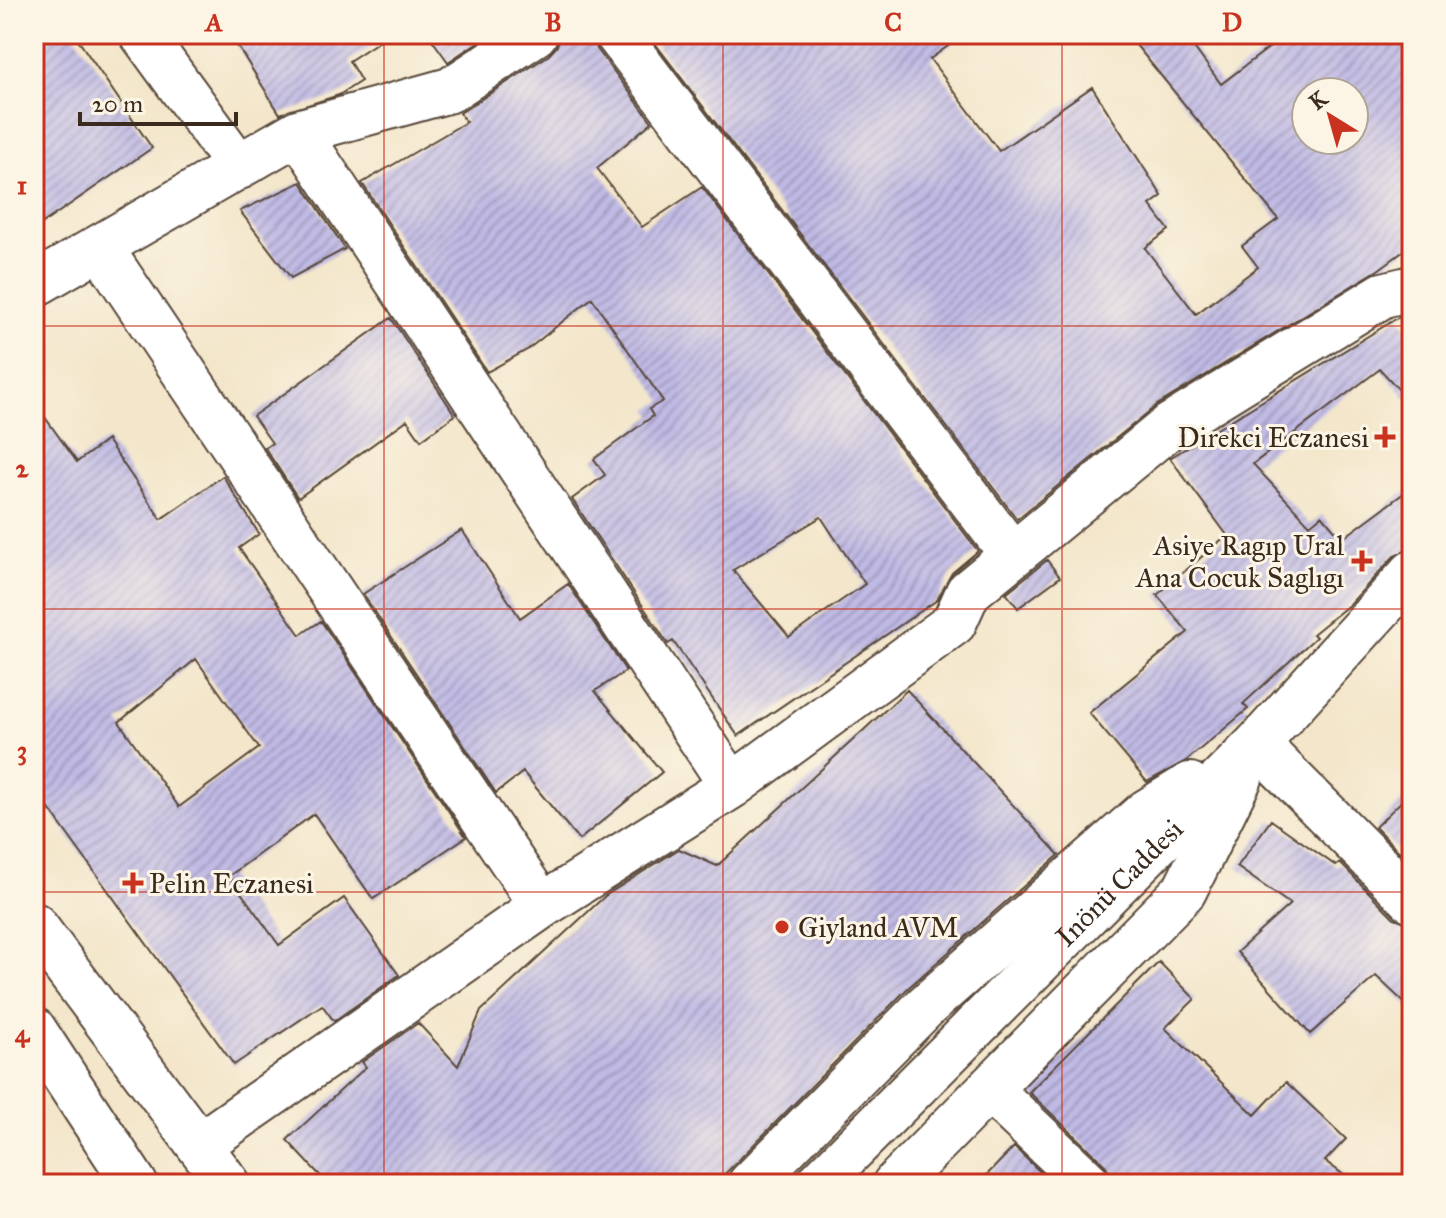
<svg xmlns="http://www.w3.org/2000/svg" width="1446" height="1218" font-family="'IM FELL Great Primer',serif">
  <defs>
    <pattern id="building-hatch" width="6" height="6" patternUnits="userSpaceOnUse" patternTransform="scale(2)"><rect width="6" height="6" fill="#c0bae5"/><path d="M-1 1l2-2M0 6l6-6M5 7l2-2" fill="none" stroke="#9d97b9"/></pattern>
  </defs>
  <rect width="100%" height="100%" fill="#fcf5e5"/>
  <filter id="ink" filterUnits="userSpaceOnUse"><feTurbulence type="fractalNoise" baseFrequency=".0125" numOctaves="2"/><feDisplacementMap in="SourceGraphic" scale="16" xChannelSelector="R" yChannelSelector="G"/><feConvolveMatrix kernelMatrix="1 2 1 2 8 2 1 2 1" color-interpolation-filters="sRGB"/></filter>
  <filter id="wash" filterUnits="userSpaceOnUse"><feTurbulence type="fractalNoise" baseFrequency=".006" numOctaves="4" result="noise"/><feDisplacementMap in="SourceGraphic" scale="32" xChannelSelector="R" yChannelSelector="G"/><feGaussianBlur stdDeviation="1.8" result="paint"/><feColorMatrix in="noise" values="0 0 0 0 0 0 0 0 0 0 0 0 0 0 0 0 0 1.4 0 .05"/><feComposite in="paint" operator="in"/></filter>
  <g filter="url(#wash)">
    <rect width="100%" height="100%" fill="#f3e6ca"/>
    <g id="blocks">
      <path fill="url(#building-hatch)" fill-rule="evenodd" d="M34,34H74L152,148L34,229Z
        M230,34H390L349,61L361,81L339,95L280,114Z
        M428,34H490L448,62Z
        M560,34H593L597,49L652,122L597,168L642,227L702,187L978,551L952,573L937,600L738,736L673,641L668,644L572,499L605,475L594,459L653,416L649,409L663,401L592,298L527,350L487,372L362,183L466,122L460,113L549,55L557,46ZM821,517L865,584L789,637L733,570Z
        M648,34H965L930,59L999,151L1092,87L1162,196L1150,205L1169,230L1145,248L1196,314L1258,267L1242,246L1278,219L1127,34H1184L1221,84L1287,34H1412V245L1378,270L1157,405L1017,519ZM1306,92H1354V140H1306Z
        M301,182L345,249L291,278L240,211Z
        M1399,317L1412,334V404L1380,369L1253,464L1310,525L1322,515L1342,539L1412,487V549L1394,556L1350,604L1313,634L1316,637L1243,704L1248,709L1186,761L1147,782L1089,713L1188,632L1157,595L1227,535L1170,458Z
        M391,318L455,415L421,440L407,420L298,498L265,448L272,443L253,416Z
        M34,402L77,462L107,440L161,519L223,476L259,534L239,548L300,635L321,621L466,837L373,899L314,814L229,876L279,945L344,898L399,975L334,1021L322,1005L234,1065L34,788ZM196,659L259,748L179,807L119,722Z
        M462,530L520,618L568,584L626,671L595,691L662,772L579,840L523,772L496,793L363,594Z
        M1047,560L1060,577L1018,608L1006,593Z
        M907,690L1059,855L908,988L715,1184H328L287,1140L366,1067L362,1062L418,1023L458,1066L481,1011L605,896L679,849L717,866Z
        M1412,791V865L1375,827Z
        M1271,820L1336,866L1340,863L1394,918L1412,924V1010L1376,976L1310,1034L1237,952L1290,904L1237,867Z
        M1159,962L1195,999L1165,1028L1255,1115L1286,1082L1346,1139L1325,1161L1356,1184H1113L1106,1166L1029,1092Z
        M1014,1147L1053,1184H978Z"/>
    </g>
  </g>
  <g filter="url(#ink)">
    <use href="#blocks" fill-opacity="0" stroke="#574638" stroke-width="2"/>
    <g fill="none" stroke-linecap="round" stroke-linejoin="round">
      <defs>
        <path id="minor" d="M142,34L239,167
          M617,34L1011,553
          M298,132L732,786
          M100,247L542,906
          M34,285L298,132L450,90L535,34
          M1257,744L1412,900
          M989,1089L1089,1184
          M199,1145L542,906L732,786L954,623L968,592L1170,426L1383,295L1412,288"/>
        <g id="major">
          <path d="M34,925L228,1184"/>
          <path d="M34,1030L135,1184"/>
          <path d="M750,1184L926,1006L1146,812L1190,785"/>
          <path id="s1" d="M818,1184L1257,744L1412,573"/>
          <path d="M895,1184L1184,891L1240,778"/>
        </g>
      </defs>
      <use href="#minor" stroke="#574638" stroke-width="48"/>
      <use href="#major" stroke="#574638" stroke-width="48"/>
      <use href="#minor" stroke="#fff" stroke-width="44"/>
      <use href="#major" stroke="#fff" stroke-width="44"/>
    </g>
  </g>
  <path fill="none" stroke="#c8321e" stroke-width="2" stroke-opacity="0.55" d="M384,34V1184M723,34V1184M1062,34V1184M34,326H1412M34,609H1412M34,892H1412"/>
  <g fill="#c8321e" stroke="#fcf5e5" stroke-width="3">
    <path d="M1381 425h8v8h8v8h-8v8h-8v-8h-8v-8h8z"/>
    <path d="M1358 549h8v8h8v8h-8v8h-8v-8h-8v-8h8z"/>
    <path d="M129 871h8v8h8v8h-8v8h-8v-8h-8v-8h8z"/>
    <circle cx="782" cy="927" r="8"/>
  </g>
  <g text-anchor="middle" stroke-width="6" stroke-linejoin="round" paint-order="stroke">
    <g font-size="28" fill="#3b2a1e" stroke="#fcf5e5" text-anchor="end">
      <text x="1369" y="447">Direkci Eczanesi</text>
      <text x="1344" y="555">Asiye Ragıp Ural<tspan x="1344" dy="32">Ana Cocuk Saglıgı</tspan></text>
      <text x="149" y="893" text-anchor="start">Pelin Eczanesi</text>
      <text x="798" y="937" text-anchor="start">Giyland AVM</text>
    </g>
    <g font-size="28" fill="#3b2a1e" stroke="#fcf5e5">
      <text dy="10" stroke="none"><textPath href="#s1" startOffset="426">Inönü Caddesi</textPath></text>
    </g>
  </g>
  <rect width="1446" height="1218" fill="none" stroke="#fcf5e5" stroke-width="88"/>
  <g transform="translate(1330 116) rotate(323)"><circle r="38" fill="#fcf5e5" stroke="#afa495" stroke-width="2"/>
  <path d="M0-6L14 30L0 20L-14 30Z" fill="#c8321e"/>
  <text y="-12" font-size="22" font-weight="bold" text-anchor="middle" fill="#3b2a1e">K</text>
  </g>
  <path d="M80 112v12h156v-12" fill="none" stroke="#3b2a1e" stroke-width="4"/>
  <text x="92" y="112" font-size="24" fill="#3b2a1e" stroke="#fcf5e5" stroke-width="6" paint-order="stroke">20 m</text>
  <rect x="44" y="44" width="1358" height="1130" fill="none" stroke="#c8321e" stroke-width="3"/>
  <g font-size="26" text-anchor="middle" font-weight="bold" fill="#c8321e">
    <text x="214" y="31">A</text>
    <text x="553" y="31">B</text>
    <text x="893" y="31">C</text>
    <text x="1232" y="31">D</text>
    <text x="22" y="194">1</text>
    <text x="22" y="477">2</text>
    <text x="22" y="759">3</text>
    <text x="22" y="1042">4</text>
  </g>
</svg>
